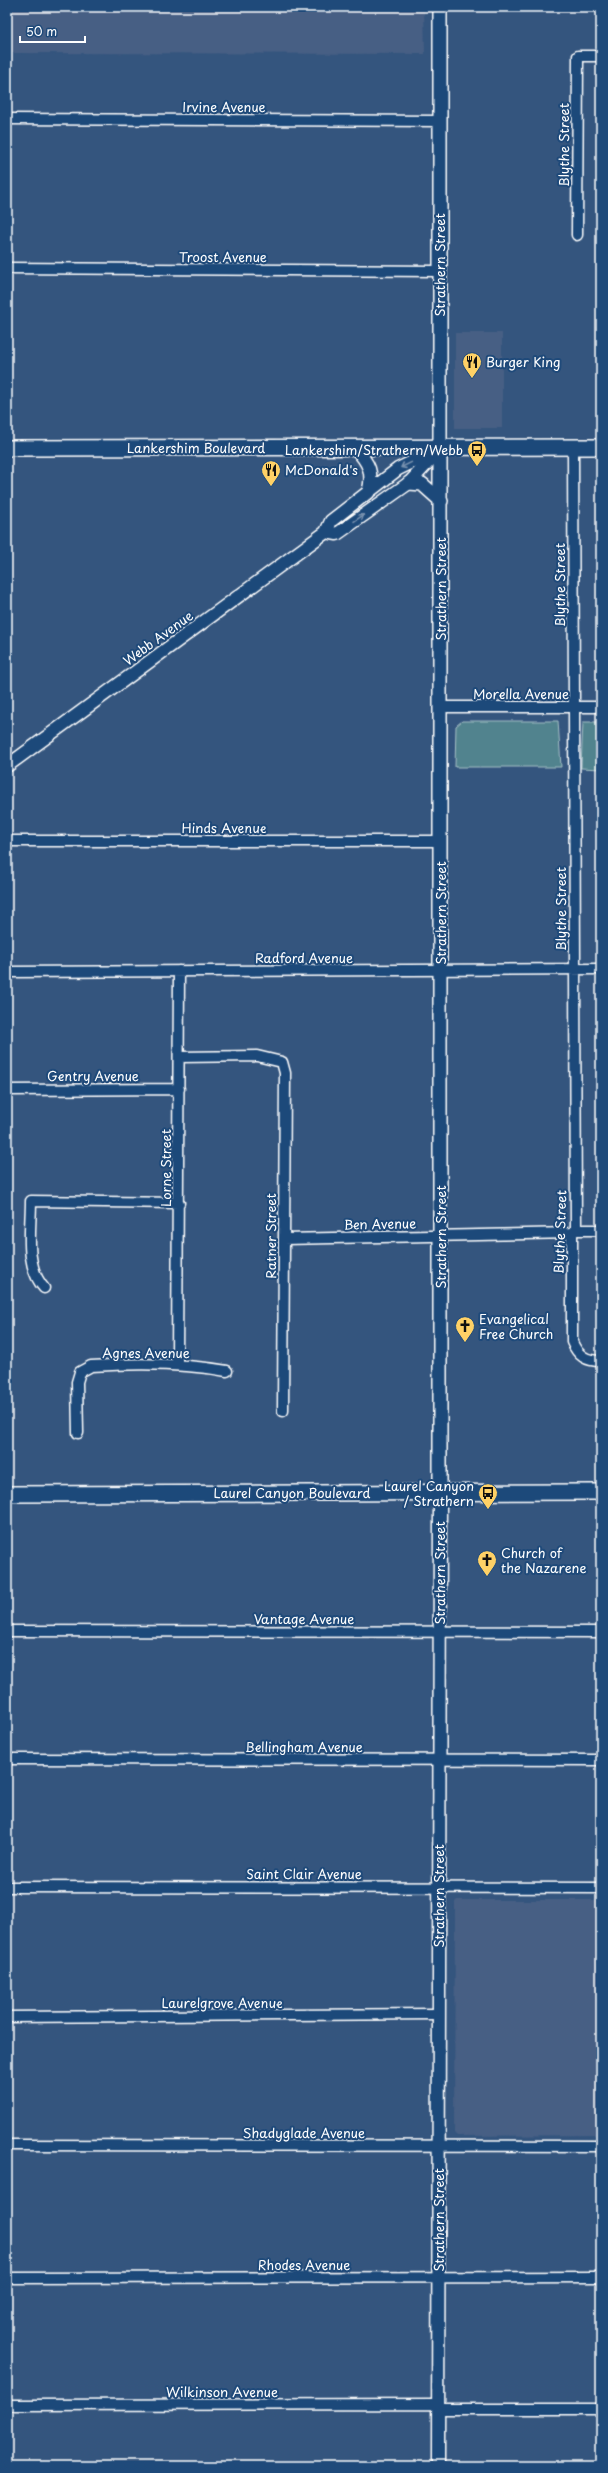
<svg xmlns="http://www.w3.org/2000/svg" width="608" height="2473" font-family="'Playpen Sans',sans-serif">
  <rect width="100%" height="100%" fill="#34557e"/>
  <filter id="ink" filterUnits="userSpaceOnUse"><feTurbulence type="fractalNoise" baseFrequency=".025" numOctaves="2"/><feDisplacementMap in="SourceGraphic" scale="8" xChannelSelector="R" yChannelSelector="G"/><feConvolveMatrix kernelMatrix="1 2 1 2 8 2 1 2 1" color-interpolation-filters="sRGB"/></filter>
  <g filter="url(#ink)">
    <path fill="#475f84" d="M7,7H424L425,54L7,53Z
      M455,333H502V428H455Z
      M457,1900H601V2135L457,2136L454,2133L455,1902Z"/>
    <path fill="#51838e" stroke="#a8c1c6" d="M462,721H558L561,767H455L456,726Z
      M583,722H601V769L581,768Z"/>
    <g fill="none" stroke-linecap="round" stroke-linejoin="round">
      <defs>
        <path id="minor" d="M7,119L441,121
          M577,235L578,56H601
          M7,268L439,271
          M573,447L576,1230L572,1233V1342C578,1356 586,1361 601,1361
          M441,707H601
          M7,841H441
          M7,972L601,969
          M179,1057L257,1056L282,1062L285,1073L283,1411
          M7,1090L179,1089
          M576,1230H601
          M284,1239L572,1233
          M44,1288C24,1266 31,1229 31,1201L179,1203
          M177,1365L179,971
          M78,1433L77,1382L80,1372L91,1366C136,1363 183,1363 227,1371
          M7,1631L601,1632
          M7,1759L601,1760
          M7,1887L601,1888
          M7,2017L438,2014
          M7,2145L601,2146
          M7,2278L601,2277
          M7,2405L438,2404
          M438,2409H601"/>
        <path id="tertiary" d="M355,448C369,463 374,473 368,493
          M326,532L337,534L409,483L436,454
          M7,766L326,532L331,521L398,469L441,448
          M438,2466L440,1493"/>
        <path id="secondary" d="M440,7V1493
          M409,483L422,484L441,501"/>
        <path id="primary" d="M7,448L601,447
          M7,1494L601,1492"/>
      </defs>
      <use href="#minor" stroke="#fff" stroke-width="13"/>
      <use href="#tertiary" stroke="#fff" stroke-width="15"/>
      <use href="#secondary" stroke="#fff" stroke-width="16"/>
      <use href="#primary" stroke="#fff" stroke-width="18"/>
      <use href="#minor" stroke="#1f4a7a" stroke-width="10"/>
      <use href="#tertiary" stroke="#1f4a7a" stroke-width="12"/>
      <use href="#secondary" stroke="#1f4a7a" stroke-width="13"/>
      <use href="#primary" stroke="#1f4a7a" stroke-width="15"/>
    </g>
    <defs><path id="oneway-shaft" d="M-6 0H5M1.5-3L5.5 0L1.5 3" fill="none" stroke-width="1.6" stroke-linecap="round" stroke-linejoin="round"/></defs>
    <g stroke="#7992af">
      <use href="#oneway-shaft" transform="translate(406 465) rotate(154)"/>
      <use href="#oneway-shaft" transform="translate(359 518) rotate(-35)"/>
    </g>
  </g>
  <defs>
    <symbol id="restaurant-pin" viewBox="-11 -11 22 30"><path d="M0 17L-7.5 6A9.5 9.5 0 1 1 7.5 6Z" fill="#ffd166" stroke="#1f4a7a"/><path d="M-5-6h1v4h1v-4h1v4h1v-4h1v5L-1.5 .5V6h-2V.5L-5-1ZM5-6V6H3V1.5H1.5Q1.5-4 5-6Z" fill="#111"/></symbol>
    <symbol id="bus-pin" viewBox="-11 -11 22 30"><path d="M0 17L-7.5 6A9.5 9.5 0 1 1 7.5 6Z" fill="#ffd166" stroke="#1f4a7a"/><path d="M-5-6H5V4H4V6H2V4H-2V6H-4V4H-5ZM-3.5-4V0h7V-4ZM-3.5 1.2v1.5H-2V1.2ZM2 1.2v1.5H3.5V1.2Z" fill="#111"/></symbol>
    <symbol id="church-pin" viewBox="-11 -11 22 30"><path d="M0 17L-7.5 6A9.5 9.5 0 1 1 7.5 6Z" fill="#ffd166" stroke="#1f4a7a"/><path d="M-1.2-6h2.4v3.5h3.3v2.4h-3.3V6h-2.4V-.1h-3.3v-2.4h3.3Z" fill="#111"/></symbol>
  </defs>
  <g fill-rule="evenodd">
    <use href="#restaurant-pin" x="461" y="351" width="22" height="30"/>
    <use href="#bus-pin" x="466" y="439" width="22" height="30"/>
    <use href="#restaurant-pin" x="260" y="459" width="22" height="30"/>
    <use href="#church-pin" x="454" y="1315" width="22" height="30"/>
    <use href="#bus-pin" x="477" y="1482" width="22" height="30"/>
    <use href="#church-pin" x="476" y="1549" width="22" height="30"/>
  </g>
  <g text-anchor="middle" stroke-width="4" stroke-linejoin="round" paint-order="stroke">
    <g font-size="13" fill="#fff" stroke="#1f4a7a">
      <text x="224" y="112">Irvine Avenue</text>
      <text transform="translate(564 145) rotate(-90)" y="5">Blythe Street</text>
      <text x="223" y="262">Troost Avenue</text>
      <text transform="translate(440 265) rotate(-90)" y="5">Strathern Street</text>
      <text x="196" y="453">Lankershim Boulevard</text>
      <text transform="translate(560 585) rotate(-90)" y="5">Blythe Street</text>
      <text transform="translate(441 589) rotate(-90)" y="5">Strathern Street</text>
      <text transform="translate(158 638) rotate(-36)" y="5">Webb Avenue</text>
      <text x="521" y="699">Morella Avenue</text>
      <text x="224" y="833">Hinds Avenue</text>
      <text transform="translate(561 909) rotate(-90)" y="5">Blythe Street</text>
      <text transform="translate(441 913) rotate(-90)" y="5">Strathern Street</text>
      <text x="304" y="963">Radford Avenue</text>
      <text x="93" y="1081">Gentry Avenue</text>
      <text transform="translate(166 1168) rotate(-90)" y="5">Lorne Street</text>
      <text transform="translate(380 1224) rotate(-1)" y="5">Ben Avenue</text>
      <text transform="translate(560 1232) rotate(-88)" y="5">Blythe Street</text>
      <text transform="translate(271 1236) rotate(-90)" y="5">Ratner Street</text>
      <text transform="translate(441 1237) rotate(-90)" y="5">Strathern Street</text>
      <text x="146" y="1358">Agnes Avenue</text>
      <text x="292" y="1498">Laurel Canyon Boulevard</text>
      <text transform="translate(440 1573) rotate(-90)" y="5">Strathern Street</text>
      <text x="304" y="1624">Vantage Avenue</text>
      <text x="304" y="1752">Bellingham Avenue</text>
      <text x="304" y="1879">Saint Clair Avenue</text>
      <text transform="translate(439 1896) rotate(-90)" y="5">Strathern Street</text>
      <text x="222" y="2008">Laurelgrove Avenue</text>
      <text x="304" y="2138">Shadyglade Avenue</text>
      <text transform="translate(439 2220) rotate(-90)" y="5">Strathern Street</text>
      <text x="304" y="2270">Rhodes Avenue</text>
      <text x="222" y="2397">Wilkinson Avenue</text>
    </g>
    <g font-size="13" fill="#fff" stroke="#1f4a7a" text-anchor="start">
      <text x="486" y="367">Burger King</text>
      <text x="463" y="455" text-anchor="end">Lankershim/Strathern/Webb</text>
      <text x="285" y="475">McDonald's</text>
      <text x="479" y="1324">Evangelical<tspan x="479" dy="15">Free Church</tspan></text>
      <text x="474" y="1491" text-anchor="end">Laurel Canyon<tspan x="474" dy="15">/ Strathern</tspan></text>
      <text x="501" y="1558">Church of<tspan x="501" dy="15">the Nazarene</tspan></text>
    </g>
  </g>
  <rect width="608" height="2473" fill="none" stroke="#1f4a7a" stroke-width="24"/>
  <rect x="12" y="12" width="584" height="2449" fill="none" stroke="#fff" stroke-width="1.5" filter="url(#ink)"/>
  <path d="M20 36v6h65v-6" fill="none" stroke="#ffffff" stroke-width="2"/>
  <text x="26" y="36" font-size="12" fill="#ffffff" stroke="#1f4a7a" stroke-width="3" paint-order="stroke">50 m</text>
</svg>
